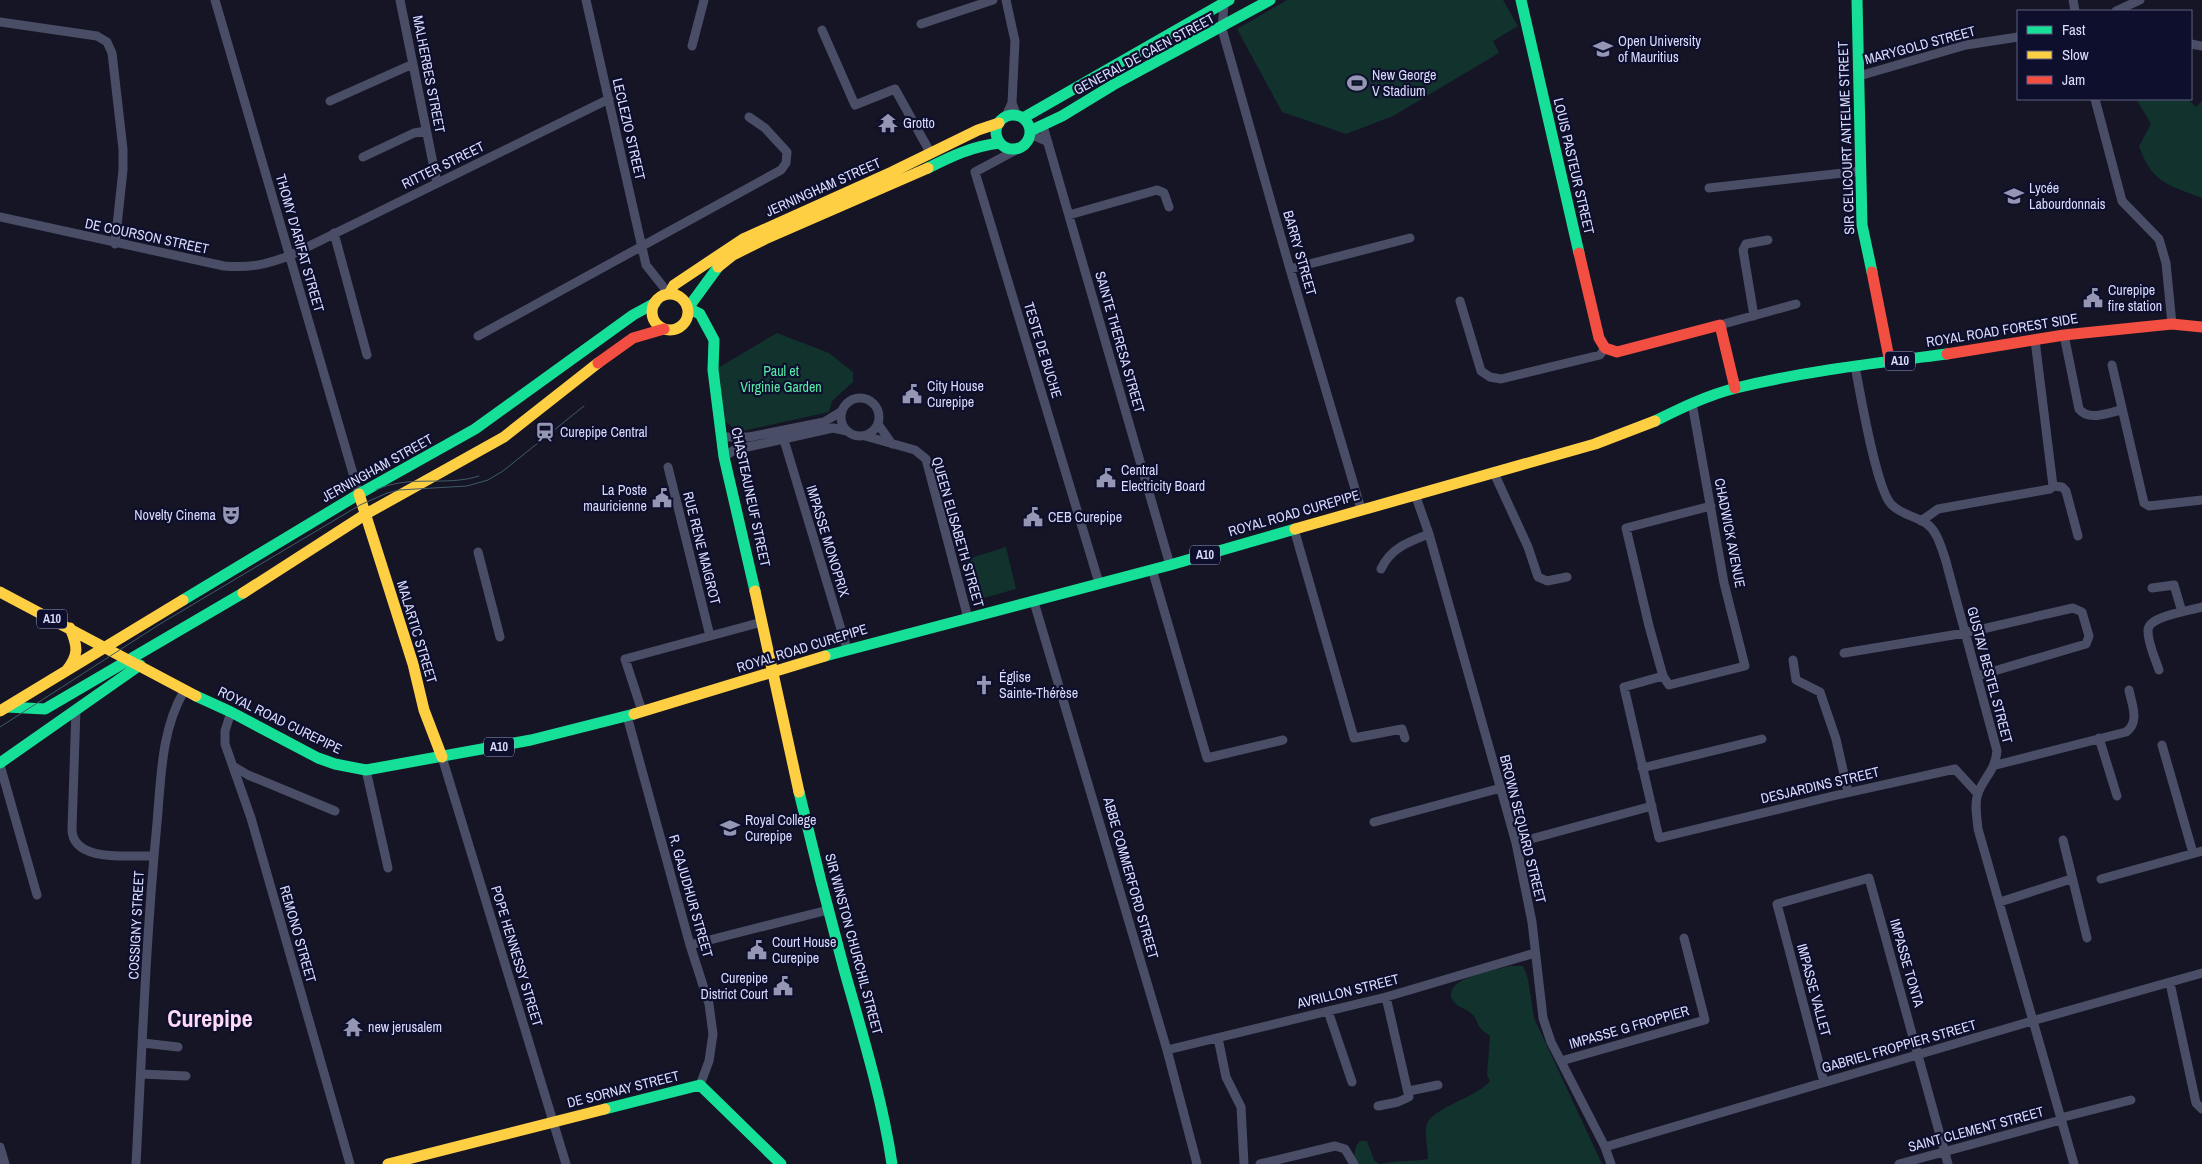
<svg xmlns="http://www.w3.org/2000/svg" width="2202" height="1164" font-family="'Archivo Narrow',sans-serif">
  <rect width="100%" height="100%" fill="#151525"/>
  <path fill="#11322d" d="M1287,0H1503L1518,26L1493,41L1499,53L1393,116L1346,134L1282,112L1237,29Z
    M2136,99H2188L2196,107L2202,101V198C2168,185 2152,183 2139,146L2151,124Z
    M777,333L829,353L853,372V382L832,401L829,412L738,432L725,421L718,397L716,369Z
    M1006,547L1016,589L980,599L972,595L965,560Z
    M1510,966H1523L1528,979L1534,1018L1602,1164H1380C1396,1160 1412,1162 1428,1159C1428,1149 1424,1133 1427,1124C1432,1108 1479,1096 1490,1081L1487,1075L1490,1036C1486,1033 1481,1030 1479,1026C1477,1023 1476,1018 1473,1015C1467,1008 1456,1008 1452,999C1442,978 1497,970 1510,966Z
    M1360,1141H1367L1374,1160L1379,1164H1353L1356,1146Z"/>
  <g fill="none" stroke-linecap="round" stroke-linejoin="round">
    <path stroke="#494d66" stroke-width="9" d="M215,0L359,494
      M400,0L437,183
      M586,0L646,265L669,294
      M1006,0L1015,41L1012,103L1017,116
      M2073,0L2075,11
      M1224,3L1222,29L1290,269L1361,509
      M2116,11L2140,0
      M0,22L97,36L107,42L112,53L123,149V170L115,244
      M921,24L993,0
      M822,30L855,105L895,89L930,152
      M2191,44L2202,46
      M692,46L704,0
      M1859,76L1966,45L2018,37
      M2095,99L2122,201L2159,239L2166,263L2172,324
      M330,101L413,64
      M1005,118L1012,103
      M1043,126L1170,565
      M1030,134L1048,142
      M1018,149L975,172L1099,583
      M363,157L414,133L426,131
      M1709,188L1861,171
      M1069,215L1157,190L1164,193L1169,207
      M0,217L224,266C251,268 264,265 289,256L609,99
      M334,233L367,355
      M1290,269L1410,238
      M1460,301L1481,371L1490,377L1501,379L1600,355L1605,348
      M1754,316L1743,250L1746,244L1768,240
      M1720,325L1796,304
      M2064,335L2079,409C2089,422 2109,412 2122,410
      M478,336L781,170L786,163L787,152L765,128L749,117
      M2112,365L2144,503L2149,506L2202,500
      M1855,366C1860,392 1876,488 1891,504C1901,515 1916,516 1927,524C1937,531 1941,547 1945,558L1997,751C1995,771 1985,776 1978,793C1974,804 1977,817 1978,829L2074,1164
      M841 417a19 19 0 1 1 38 0a19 19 0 1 1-38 0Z
      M1692,403L1724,583L1745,666L1669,685L1663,676L1649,626L1626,528L1711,506
      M878,424L892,444
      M865,436L915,450L926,459L968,618
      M721,437H749L824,422L842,411
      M784,440L847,649
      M724,457L734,450L833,428L847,431
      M668,467L710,636
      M1494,473L1528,547L1538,577L1547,581L1567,577
      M2053,486L2062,487L2066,491L2078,536
      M1415,494L1429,534L1516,843L1532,922L1543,1018L1551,1042L1605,1147L1611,1164
      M1921,521L1938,509L2050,489L2053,486L2035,340
      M1294,529L1354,738L1402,729L1405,738
      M478,552L500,637
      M1152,569L1207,758L1283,740
      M1381,569C1391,548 1408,542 1429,534
      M2152,588L2174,585L2182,612
      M1034,602L1167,1050L1197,1164
      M1844,653L1965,633L2073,608L2082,612L2089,636L2086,644L1977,676
      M1793,660L1796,680L1820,692L1836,739L1848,792
      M2159,670C2155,658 2148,644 2148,631C2147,616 2189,611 2202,607
      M1663,676L1624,687L1659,838L1833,796L1955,769L1978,794
      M76,709L72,829C72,863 130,855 154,856
      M642,711L625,659L762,622
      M231,712L225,731V744L251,818L350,1164
      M627,716L690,945L709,1004L713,1034L709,1061L700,1085
      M2099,738L2117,796
      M2162,745L2193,853
      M442,757L566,1164
      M0,765L37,895
      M1996,765L2126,732C2140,722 2132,705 2129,690
      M233,766L248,775L335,811
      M1642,768L1762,739
      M366,770L388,868
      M1374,822L1501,788
      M2063,840L2087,938
      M1516,843L1652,806
      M2101,879L2202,851
      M2000,902L2071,879
      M690,945L828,910
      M2170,983L2196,1103L2202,1109
      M1328,1011L1352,1082
      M1218,1038L1226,1077L1241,1107L1244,1164
      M143,1043L178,1047
      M1167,1050L1386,997L1535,953
      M1561,1061L1705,1020L1684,938
      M141,1074L186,1076
      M1824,1082L1777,904L1869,878L1948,1164
      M1409,1091L1438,1085
      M1378,1106L1398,1102L1409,1097L1386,997
      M2060,1118L2131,1100
      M0,1147L5,1164
      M1605,1147L2032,1021L2202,973
      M136,1164C142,1051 146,937 157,823C161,779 161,730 184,691
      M1260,1164L1335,1146L1345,1149L1354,1164
      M1899,1164L2061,1120"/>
    <path stroke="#16e098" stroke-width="11" d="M1521,0L1579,253
      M1857,0L1862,225L1872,272
      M996 132a17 17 0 1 1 34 0a17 17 0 1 1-34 0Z
      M1023,118L1229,0
      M1030,131L1062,116L1113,85L1270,0
      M928,168C952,156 973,146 1000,143
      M718,267L688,308L700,314L714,340L713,370L724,457L755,591
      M1655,421C1681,408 1708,395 1736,388C1805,371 1877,363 1947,354
      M183,600L359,494L475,429L633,315L655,303
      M825,656L1170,565L1295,529
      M196,696L231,712L318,758L335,764L366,770L531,740L634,714
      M7,707L45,709L243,593
      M0,763L140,665
      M799,792C813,851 828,910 844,969C862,1033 882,1098 892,1164
      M605,1109L700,1085L781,1164"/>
    <path stroke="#ffcf43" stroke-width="11" d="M718,267L733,255L765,239L928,168
      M652 312a18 18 0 1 1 36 0a18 18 0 1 1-36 0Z
      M669,294L674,285L743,239L892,172L978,130L999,123
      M359,494L413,664L424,710L442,757
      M1295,529L1595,444L1655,421
      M755,591L799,792
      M0,592L196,696
      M243,593L366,514L504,437L598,363
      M66,671C79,656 78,646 70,628
      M0,711L183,600
      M634,714L825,656
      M388,1164L605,1109"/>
    <path stroke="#f24e42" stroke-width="11" d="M1579,253L1599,338L1605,348L1617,352L1720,325L1735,388
      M1872,272L1890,363
      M1947,354L2064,335L2172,324L2202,327
      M598,363L633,338L664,329"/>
    <path stroke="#405b69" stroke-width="1" d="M376,490C409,474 446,487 479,476
      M0,727L160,624L360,505L387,493L399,490L467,486L488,480L503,471L584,406"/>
  </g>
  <defs>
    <symbol id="university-bare" viewBox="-9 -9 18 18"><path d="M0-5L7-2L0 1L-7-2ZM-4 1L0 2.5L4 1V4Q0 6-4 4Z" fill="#9496b3" stroke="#0e0f2c" stroke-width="2.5" paint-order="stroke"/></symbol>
    <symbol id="stadium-bare" viewBox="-9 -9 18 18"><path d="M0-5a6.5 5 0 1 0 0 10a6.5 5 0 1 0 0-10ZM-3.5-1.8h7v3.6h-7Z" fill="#9496b3" stroke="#0e0f2c" stroke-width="2.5" paint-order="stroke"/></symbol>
    <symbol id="temple-bare" viewBox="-9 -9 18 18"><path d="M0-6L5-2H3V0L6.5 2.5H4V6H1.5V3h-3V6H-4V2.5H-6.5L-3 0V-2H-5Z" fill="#9496b3" stroke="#0e0f2c" stroke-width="2.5" paint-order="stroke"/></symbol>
    <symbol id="school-bare" viewBox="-9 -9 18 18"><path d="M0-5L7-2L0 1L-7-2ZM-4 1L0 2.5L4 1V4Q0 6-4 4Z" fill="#9496b3" stroke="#0e0f2c" stroke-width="2.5" paint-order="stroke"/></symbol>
    <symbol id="civic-bare" viewBox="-9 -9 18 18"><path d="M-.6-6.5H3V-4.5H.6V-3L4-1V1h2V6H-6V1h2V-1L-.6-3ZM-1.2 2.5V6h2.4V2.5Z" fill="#9496b3" stroke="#0e0f2c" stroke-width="2.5" paint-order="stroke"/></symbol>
    <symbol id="station-bare" viewBox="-9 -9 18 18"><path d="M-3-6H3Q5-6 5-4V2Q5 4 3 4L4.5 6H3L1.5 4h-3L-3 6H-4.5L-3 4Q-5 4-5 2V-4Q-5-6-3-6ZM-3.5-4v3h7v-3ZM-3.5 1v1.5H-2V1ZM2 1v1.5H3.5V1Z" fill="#9496b3" stroke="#0e0f2c" stroke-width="2.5" paint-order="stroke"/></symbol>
    <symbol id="theatre-bare" viewBox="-9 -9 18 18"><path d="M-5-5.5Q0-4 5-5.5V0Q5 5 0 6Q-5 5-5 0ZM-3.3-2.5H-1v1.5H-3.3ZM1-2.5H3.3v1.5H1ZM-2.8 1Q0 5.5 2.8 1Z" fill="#9496b3" stroke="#0e0f2c" stroke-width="2.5" paint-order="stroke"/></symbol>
    <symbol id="church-bare" viewBox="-9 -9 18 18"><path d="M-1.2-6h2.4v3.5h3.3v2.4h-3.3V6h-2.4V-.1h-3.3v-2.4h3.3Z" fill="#9496b3" stroke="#0e0f2c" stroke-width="2.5" paint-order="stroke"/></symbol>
  </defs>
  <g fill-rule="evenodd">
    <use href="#university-bare" x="1589" y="35" width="28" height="28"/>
    <use href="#stadium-bare" x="1343" y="69" width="28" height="28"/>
    <use href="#temple-bare" x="874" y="109" width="28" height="28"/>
    <use href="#school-bare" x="2000" y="182" width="28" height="28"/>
    <use href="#civic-bare" x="2079" y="284" width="28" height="28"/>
    <use href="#civic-bare" x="898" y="380" width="28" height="28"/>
    <use href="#station-bare" x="531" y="418" width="28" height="28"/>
    <use href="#civic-bare" x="1092" y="464" width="28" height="28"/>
    <use href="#civic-bare" x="648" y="484" width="28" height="28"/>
    <use href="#theatre-bare" x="217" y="501" width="28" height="28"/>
    <use href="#civic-bare" x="1019" y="503" width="28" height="28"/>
    <use href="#church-bare" x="970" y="671" width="28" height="28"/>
    <use href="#university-bare" x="716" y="814" width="28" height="28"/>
    <use href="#civic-bare" x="743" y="936" width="28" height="28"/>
    <use href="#civic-bare" x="769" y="972" width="28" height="28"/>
    <use href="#temple-bare" x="339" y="1013" width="28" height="28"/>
  </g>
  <g text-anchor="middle" stroke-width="4.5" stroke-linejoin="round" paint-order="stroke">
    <g fill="#0e0f2c" stroke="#9c9ec0" stroke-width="1">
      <rect x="1885" y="351.5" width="30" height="19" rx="4"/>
      <rect x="1190" y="545.5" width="30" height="19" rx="4"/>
      <rect x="37" y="609.5" width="30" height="19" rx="4"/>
      <rect x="484" y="737.5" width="30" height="19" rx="4"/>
    </g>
    <g font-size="12" font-weight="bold" fill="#d9dcff">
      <text x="1900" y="365">A10</text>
      <text x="1205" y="559">A10</text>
      <text x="52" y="623">A10</text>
      <text x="499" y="751">A10</text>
    </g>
    <g font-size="14" fill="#d9dcff" stroke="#0e0f2c" text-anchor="start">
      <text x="1618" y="46">Open University<tspan x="1618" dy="16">of Mauritius</tspan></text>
      <text x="1372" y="80">New George<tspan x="1372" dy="16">V Stadium</tspan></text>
      <text x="903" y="128">Grotto</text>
      <text x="2029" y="193">Lycée<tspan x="2029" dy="16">Labourdonnais</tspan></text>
      <text x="2108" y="295">Curepipe<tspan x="2108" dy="16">fire station</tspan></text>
      <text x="927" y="391">City House<tspan x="927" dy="16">Curepipe</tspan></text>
      <text x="560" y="437">Curepipe Central</text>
      <text x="1121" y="475">Central<tspan x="1121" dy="16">Electricity Board</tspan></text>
      <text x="647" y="495" text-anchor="end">La Poste<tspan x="647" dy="16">mauricienne</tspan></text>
      <text x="216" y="520" text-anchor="end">Novelty Cinema</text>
      <text x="1048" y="522">CEB Curepipe</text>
      <text x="999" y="682">Église<tspan x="999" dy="16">Sainte-Thérèse</tspan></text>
      <text x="745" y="825">Royal College<tspan x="745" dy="16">Curepipe</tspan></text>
      <text x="772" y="947">Court House<tspan x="772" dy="16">Curepipe</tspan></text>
      <text x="768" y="983" text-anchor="end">Curepipe<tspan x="768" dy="16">District Court</tspan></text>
      <text x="368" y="1032">new jerusalem</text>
    </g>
    <g font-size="14" fill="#d9dcff" stroke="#0e0f2c">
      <text transform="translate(1920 45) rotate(-15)" y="5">MARYGOLD STREET</text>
      <text transform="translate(1144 54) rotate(-28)" y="5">GENERAL DE CAEN STREET</text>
      <text transform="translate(429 74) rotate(79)" y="5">MALHERBES STREET</text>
      <text transform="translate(629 129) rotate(77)" y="5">LECLEZIO STREET</text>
      <text transform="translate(1846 138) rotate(-92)" y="5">SIR CELICOURT ANTELME STREET</text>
      <text transform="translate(443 165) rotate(-26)" y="5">RITTER STREET</text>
      <text transform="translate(1574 166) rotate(77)" y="5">LOUIS PASTEUR STREET</text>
      <text transform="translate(823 187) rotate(-24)" y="5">JERNINGHAM STREET</text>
      <text transform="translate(147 236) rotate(12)" y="5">DE COURSON STREET</text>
      <text transform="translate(300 243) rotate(74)" y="5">THOMY D'ARIFAT STREET</text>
      <text transform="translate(1300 253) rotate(74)" y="5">BARRY STREET</text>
      <text transform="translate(2002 330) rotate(-9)" y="5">ROYAL ROAD FOREST SIDE</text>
      <text transform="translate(1120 342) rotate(74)" y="5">SAINTE THERESA STREET</text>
      <text transform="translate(1043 350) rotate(73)" y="5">TESTE DE BUCHE</text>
      <text transform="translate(377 468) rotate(-29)" y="5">JERNINGHAM STREET</text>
      <text transform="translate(751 497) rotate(78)" y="5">CHASTEAUNEUF STREET</text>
      <text transform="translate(1294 513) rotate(-16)" y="5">ROYAL ROAD CUREPIPE</text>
      <text transform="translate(958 532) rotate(74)" y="5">QUEEN ELISABETH STREET</text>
      <text transform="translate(1730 533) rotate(79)" y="5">CHADWICK AVENUE</text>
      <text transform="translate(828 541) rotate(73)" y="5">IMPASSE MONOPRIX</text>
      <text transform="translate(702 548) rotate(76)" y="5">RUE RENE MAIGROT</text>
      <text transform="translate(417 632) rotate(73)" y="5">MALARTIC STREET</text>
      <text transform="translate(802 648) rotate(-17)" y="5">ROYAL ROAD CUREPIPE</text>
      <text transform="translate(1990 675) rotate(75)" y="5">GUSTAV BESTEL STREET</text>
      <text transform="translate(280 720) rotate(26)" y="5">ROYAL ROAD CUREPIPE</text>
      <text transform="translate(1820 785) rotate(-13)" y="5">DESJARDINS STREET</text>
      <text transform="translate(1523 829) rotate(76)" y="5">BROWN SEQUARD STREET</text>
      <text transform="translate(1131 878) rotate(74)" y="5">ABBE COMMERFORD STREET</text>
      <text transform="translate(691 896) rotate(74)" y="5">R. GAJUDHUR STREET</text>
      <text transform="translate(136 925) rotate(-87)" y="5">COSSIGNY STREET</text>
      <text transform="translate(298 934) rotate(74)" y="5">REMONO STREET</text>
      <text transform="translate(854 944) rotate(75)" y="5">SIR WINSTON CHURCHIL STREET</text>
      <text transform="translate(517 956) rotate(73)" y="5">POPE HENNESSY STREET</text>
      <text transform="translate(1907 963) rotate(74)" y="5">IMPASSE TONTA</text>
      <text transform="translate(1814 990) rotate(75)" y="5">IMPASSE VALLET</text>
      <text transform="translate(1348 991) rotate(-14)" y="5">AVRILLON STREET</text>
      <text transform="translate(1629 1027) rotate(-16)" y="5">IMPASSE G FROPPIER</text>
      <text transform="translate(1899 1046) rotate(-16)" y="5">GABRIEL FROPPIER STREET</text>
      <text transform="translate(623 1089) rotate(-14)" y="5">DE SORNAY STREET</text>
      <text transform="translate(1976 1129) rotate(-15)" y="5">SAINT CLEMENT STREET</text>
    </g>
    <g font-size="14" fill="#57eca9" stroke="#0e0f2c">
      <text x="781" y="376">Paul et<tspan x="781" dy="16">Virginie Garden</tspan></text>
    </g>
    <g font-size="24" font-weight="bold" fill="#ffdbf9" stroke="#0e0f2c">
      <text x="210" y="1027">Curepipe</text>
    </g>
  </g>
  <rect x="2017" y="10" width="175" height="90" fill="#0e0f2c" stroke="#5f6180"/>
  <rect x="2027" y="26" width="25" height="8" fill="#16e098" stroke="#5f6180"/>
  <text x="2062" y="35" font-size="15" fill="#d9dcff">Fast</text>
  <rect x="2027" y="51" width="25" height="8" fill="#ffcf43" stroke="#5f6180"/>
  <text x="2062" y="60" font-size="15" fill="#d9dcff">Slow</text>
  <rect x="2027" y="76" width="25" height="8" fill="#f24e42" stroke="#5f6180"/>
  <text x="2062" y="85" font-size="15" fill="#d9dcff">Jam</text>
</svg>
